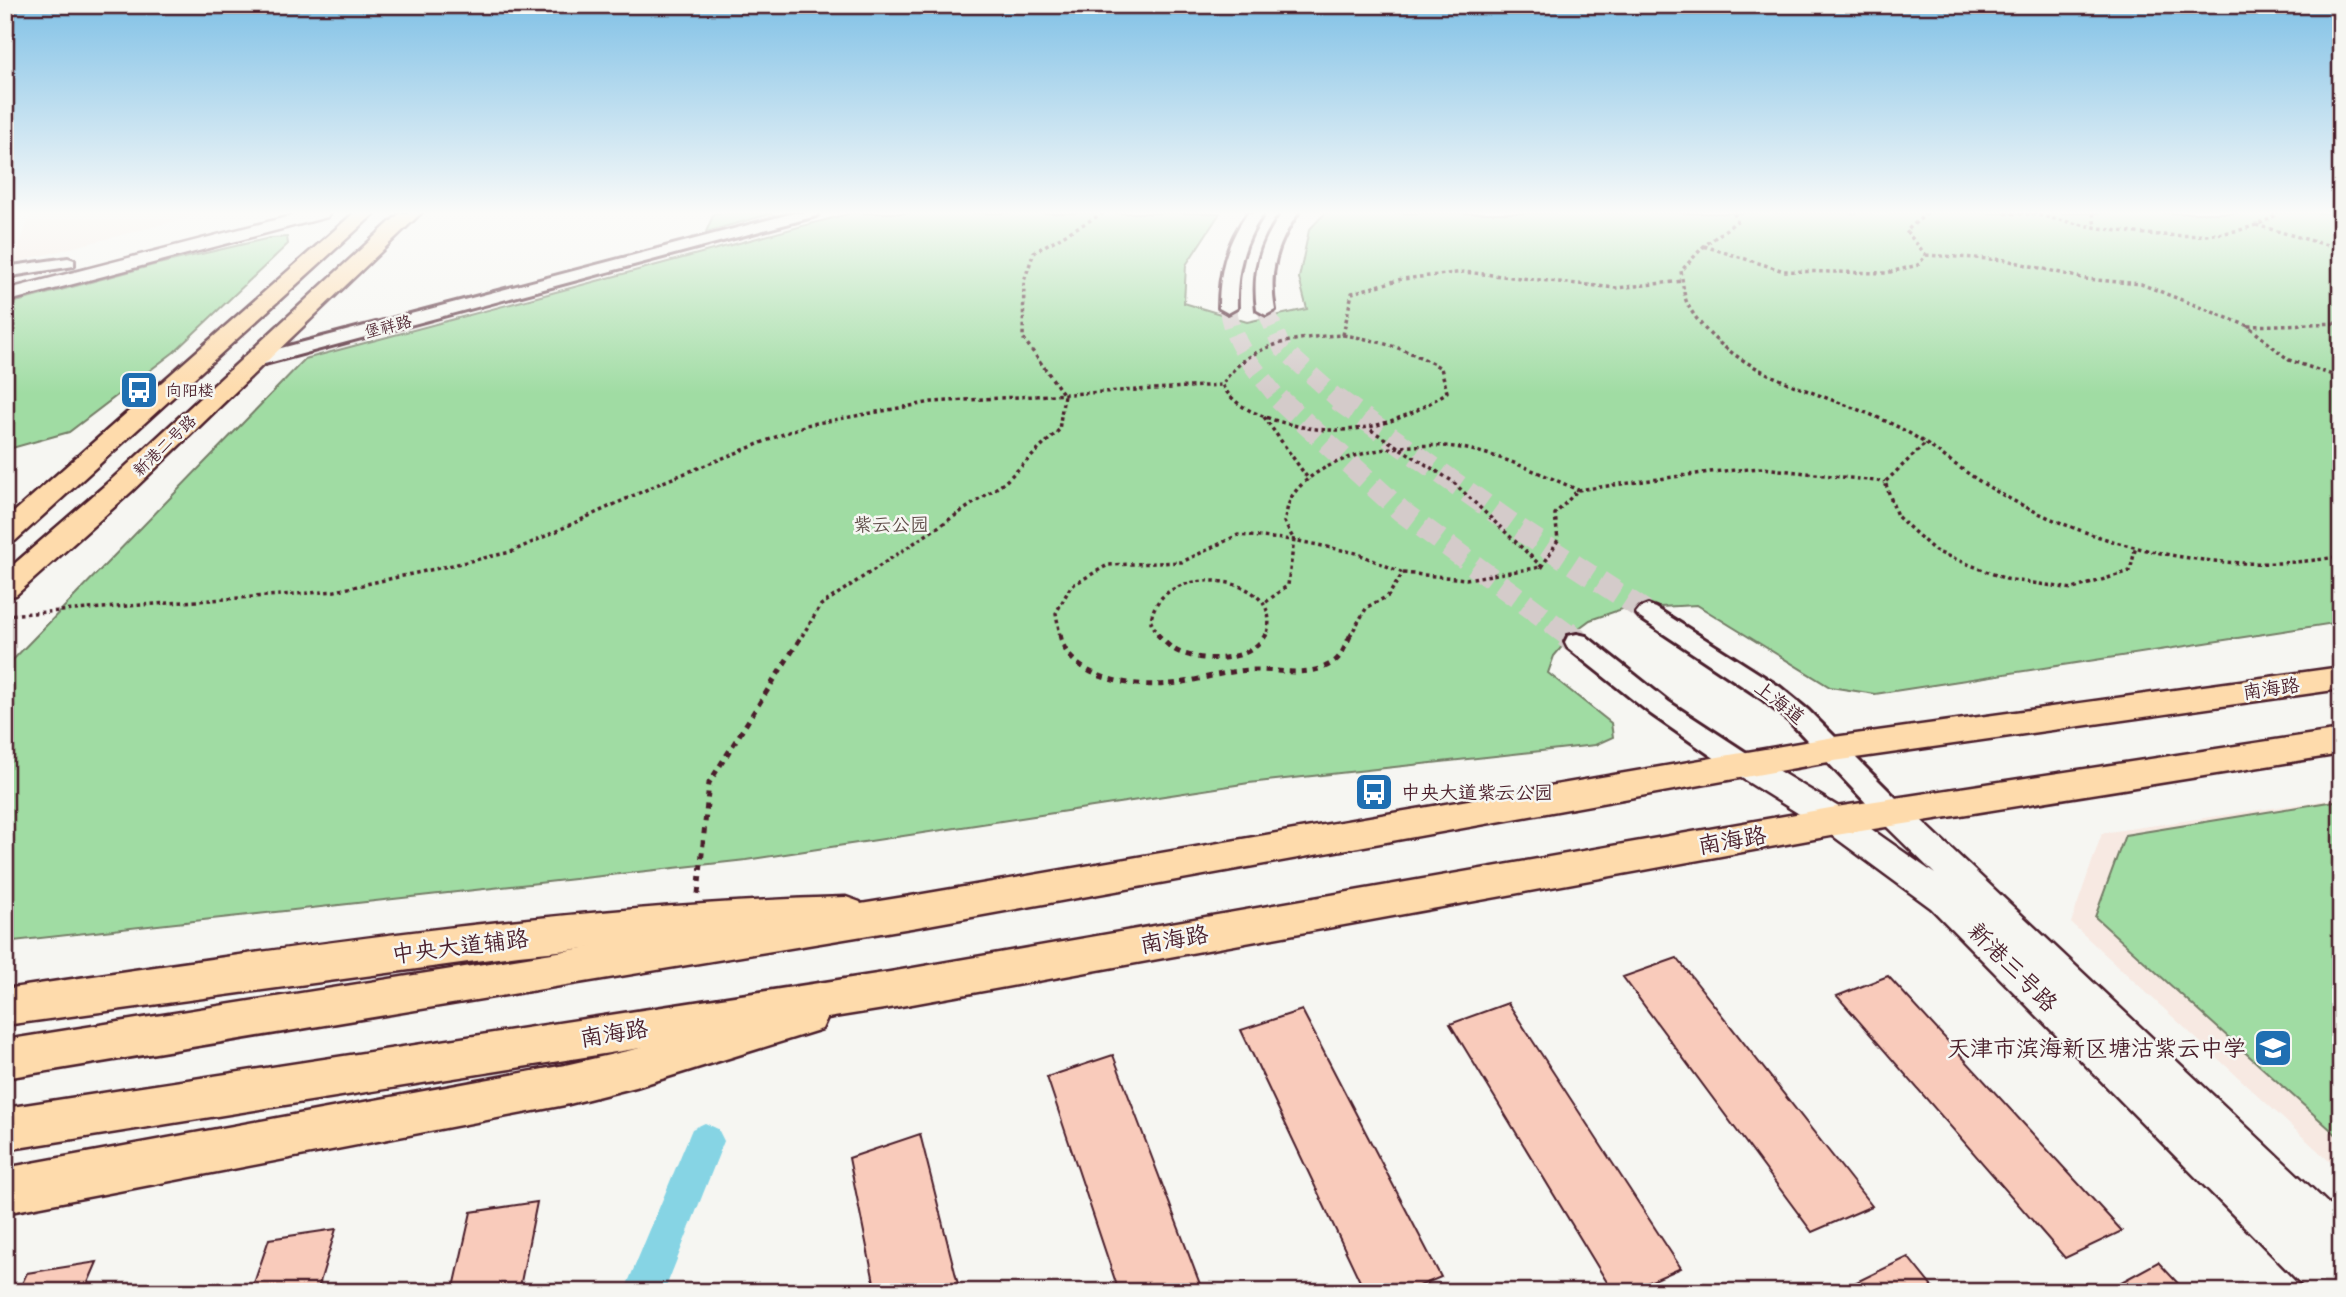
<svg xmlns="http://www.w3.org/2000/svg" width="2346" height="1297" font-family="'Playpen Sans','LXGW WenKai TC',sans-serif">
  <rect width="100%" height="100%" fill="#f6f6f2"/>
  <filter id="ink" filterUnits="userSpaceOnUse"><feTurbulence type="fractalNoise" baseFrequency=".0143" numOctaves="2"/><feDisplacementMap in="SourceGraphic" scale="14" xChannelSelector="R" yChannelSelector="G"/><feConvolveMatrix kernelMatrix="1 2 1 2 8 2 1 2 1" color-interpolation-filters="sRGB"/></filter>
  <g filter="url(#ink)">
    <path fill="#f7e9e2" d="M31,213H206L13,263Z
      M2341,798V1172L2071,923L2102,833Z"/>
    <path fill="#a0dca3" stroke="#757e67" stroke-width="2" d="M714,213H774L706,232Z
      M851,213H1220L1186,265L1184,303L1247,322L1307,309L1299,278L1309,230L1325,213H2341V622L1875,694L1830,687L1697,605L1622,609L1590,620L1575,631L1554,656L1548,673L1611,723L1613,737L1595,745L1249,783L746,860L5,942V668L305,359Z
      M287,237L288,244L174,352L69,432L5,450V305L154,265L270,238Z
      M2341,800V1139L2095,917L2125,835Z"/>
    <g fill="none" stroke-linecap="round" stroke-linejoin="round">
      <path fill="#86d4e4" fill-rule="evenodd" d="M705,1123L718,1129L724,1141L664,1292H624L692,1129Z"/>
    </g>
    <path fill="#f9cbbb" stroke="#4a1f2b" stroke-width="2" d="M1677,958L1872,1206L1812,1232L1623,977Z
      M1888,976L2122,1231L2065,1258L1837,996Z
      M1508,1003L1681,1268L1627,1292H1613L1450,1024Z
      M1302,1010L1441,1277L1405,1292H1365L1241,1030Z
      M1113,1055L1203,1292H1119L1047,1077Z
      M920,1134L960,1292H876L849,1158Z
      M537,1202L519,1292H453L471,1212Z
      M336,1229L317,1292H251L269,1239Z
      M1908,1257L1936,1292H1836Z
      M97,1262L84,1292H18L27,1273Z
      M2158,1262L2186,1292H2103Z"/>
    <g fill="none" stroke-linecap="round" stroke-linejoin="round">
      <path stroke="#d4cbca" stroke-width="18" stroke-dasharray="18 9" stroke-linecap="butt" d="M1228,308C1232,346 1258,372 1280,401
        M1266,310L1282,348L1340,401"/>
      <path stroke="#d4cbca" stroke-width="22" stroke-dasharray="22 10" stroke-linecap="butt" d="M1279,399L1401,511L1569,636
        M1337,399L1519,529L1648,613"/>
      <path stroke="#d4cbca" stroke-width="27" stroke-dasharray="27 13" stroke-linecap="butt" d="M1566,634L1577,642"/>
      <defs>
        <path id="tertiary" d="M794,213H819L816,216L257,366H243L241,362L243,358Z
          M1248,213H1264C1243,242 1236,272 1237,308L1228,313L1219,308C1219,272 1227,242 1248,213Z
          M1282,213H1298C1276,245 1268,272 1275,310L1266,315L1257,310C1252,272 1260,244 1282,213Z
          M68,258L74,260V266L5,277V267Z
          M1648,605L1656,608L1780,687L1808,710L1904,806L1908,814L1904,822L1894,825L1884,822L1790,722L1762,699L1640,618L1636,613L1640,608Z
          M1577,634L1586,636L1669,702L1756,759L1759,766L1756,773L1746,776L1736,773L1651,714L1568,648L1565,642L1568,636Z"/>
        <path id="secondary" d="M302,213H330L327,217L5,302V290Z
          M1746,755L1757,758L1847,812L1935,874L1883,823L1878,814L1883,805L1894,802L1905,805L2341,1216V1292H2309L1931,908L1825,830L1735,774L1731,766L1735,758Z"/>
        <path id="primary" d="M354,213H375L15,541L5,544V520Z
          M400,213H421L131,492L16,595L5,597V572L111,480Z
          M846,897L860,902L865,913L860,924L846,929L705,936L519,955L5,1025V989C281,948 567,905 846,897Z
          M807,998L822,1003L828,1016L822,1029L636,1087L565,1105L5,1213V1168L565,1065L636,1049Z"/>
        <path id="trunk" d="M2341,667V689L1834,761L917,927L5,1078V1040L917,895L1834,737Z
          M2341,730V754L1836,835L890,1008L5,1150V1108L890,972L1836,807Z"/>
      </defs>
      <use href="#tertiary" stroke="#4a1f2b" stroke-width="6"/>
      <use href="#secondary" stroke="#4a1f2b" stroke-width="5"/>
      <use href="#primary" stroke="#4a1f2b" stroke-width="5"/>
      <use href="#trunk" stroke="#4a1f2b" stroke-width="5"/>
      <path stroke="#4a1f2b" stroke-width="3.5" stroke-dasharray="3.5 3.5" stroke-linecap="butt" d="M1734,213L1737,221L1704,246L1681,271C1683,282 1683,297 1689,307C1730,377 1825,392 1892,424C1928,441 1959,470 1994,490C2096,549 2225,578 2341,556
        M2005,213L2032,214
        M2032,213C2092,230 2225,254 2278,213
        M2093,213L2095,227
        M2256,225L2341,249
        M1704,246L1784,271L1886,273L1918,265L1926,255L1906,231L1927,213
        M1926,255L2006,260L2086,279L2141,284L2248,326L2289,360L2341,378
        M2248,326L2341,323
        M1343,335C1379,340 1410,350 1441,368L1447,392C1392,430 1338,440 1274,420C1251,412 1235,406 1222,385C1247,343 1297,337 1343,335Z
        M1343,335L1352,293L1402,279L1464,272L1616,288L1683,281
        M1264,417L1309,480
        M1371,430L1452,481L1542,567
        M1924,445L1885,482L1897,516L1935,551L2006,579L2073,589L2130,571L2136,546
        M1403,573L1466,579L1542,567L1558,540L1555,514L1578,490L1710,472L1763,468L1885,482
        M1266,602L1288,585L1294,540L1284,522C1287,512 1288,500 1295,492C1327,450 1418,439 1467,449C1505,457 1542,474 1578,490
        M5,615L335,591L511,552L663,482L806,425L932,402L1222,385
        M802,636L821,605L1004,483L1059,430L1064,395L1023,338L1024,281L1034,252L1103,213
        M1060,636L1056,613L1071,586L1108,565L1182,562L1238,535L1294,540L1356,553L1403,573
        M1159,636L1151,622C1155,559 1290,572 1266,636
        M1350,636L1367,607L1388,596L1403,573"/>
      <path stroke="#4a1f2b" stroke-width="5" stroke-dasharray="6 6" stroke-linecap="butt" d="M1060,634C1067,679 1133,688 1171,684C1198,681 1224,671 1251,670C1278,669 1311,679 1335,661C1342,656 1347,642 1351,634
        M1157,634C1164,641 1170,648 1179,652C1205,663 1252,662 1266,634
        M698,894L709,783L803,634"/>
      <use href="#tertiary" fill="#f6f6f2" fill-rule="evenodd"/>
      <use href="#secondary" fill="#f6f6f2" fill-rule="evenodd"/>
      <use href="#primary" fill="#fedbac" fill-rule="evenodd"/>
      <use href="#trunk" fill="#fedbac" fill-rule="evenodd"/>
    </g>
  </g>
  <linearGradient id="sky" x2="0" y2="1"><stop stop-color="#81c1e6"/><stop offset="0.54" stop-color="#fbfbf9"/><stop offset="1" stop-color="#fbfbf9" stop-opacity="0"/></linearGradient>
  <rect width="2346" height="394" fill="url(#sky)"/>
  <defs>
    <symbol id="bus-square" viewBox="-11 -11 22 22"><rect x="-9" y="-9" width="18" height="18" rx="4" fill="#1f6fb2" stroke="#f6f6f2"/><path d="M-5-6H5V4H4V6H2V4H-2V6H-4V4H-5ZM-3.5-4V0h7V-4ZM-3.5 1.2v1.5H-2V1.2ZM2 1.2v1.5H3.5V1.2Z" fill="#fff"/></symbol>
    <symbol id="school-square" viewBox="-11 -11 22 22"><rect x="-9" y="-9" width="18" height="18" rx="4" fill="#1f6fb2" stroke="#f6f6f2"/><path d="M0-5L7-2L0 1L-7-2ZM-4 1L0 2.5L4 1V4Q0 6-4 4Z" fill="#fff"/></symbol>
  </defs>
  <g fill-rule="evenodd">
    <use href="#bus-square" x="117" y="368" width="44" height="44"/>
    <use href="#bus-square" x="1352" y="770" width="44" height="44"/>
    <use href="#school-square" x="2251" y="1026" width="44" height="44"/>
  </g>
  <g text-anchor="middle" stroke-width="5" stroke-linejoin="round" paint-order="stroke">
    <g font-size="16" fill="#4a1f2b" stroke="#f6f6f2">
      <text transform="translate(388 326) rotate(-15)" y="6">堡祥路</text>
      <text transform="translate(164 445) rotate(-44)" y="6">新港二号路</text>
    </g>
    <g font-size="16" fill="#4a1f2b" stroke="#f6f6f2" text-anchor="start">
      <text x="166" y="396">向阳楼</text>
    </g>
    <g font-size="19" fill="#604e49" stroke="#f6f6f2">
      <text x="891" y="531">紫云公园</text>
    </g>
    <g font-size="19" fill="#4a1f2b" stroke="#f6f6f2">
      <text transform="translate(2271 688) rotate(-8)" y="7">南海路</text>
      <text transform="translate(1780 702) rotate(38)" y="7">上海道</text>
    </g>
    <g font-size="19" fill="#4a1f2b" stroke="#f6f6f2" text-anchor="start">
      <text x="1401" y="799">中央大道紫云公园</text>
    </g>
    <g font-size="23" fill="#4a1f2b" stroke="#f6f6f2">
      <text transform="translate(1732 840) rotate(-10)" y="8">南海路</text>
      <text transform="translate(1174 939) rotate(-10)" y="8">南海路</text>
      <text transform="translate(460 946) rotate(-7)" y="8">中央大道辅路</text>
      <text transform="translate(2013 967) rotate(45)" y="8">新港三号路</text>
      <text transform="translate(614 1033) rotate(-9)" y="8">南海路</text>
    </g>
    <g font-size="23" fill="#4a1f2b" stroke="#f6f6f2" text-anchor="end">
      <text x="2246" y="1056">天津市滨海新区塘沽紫云中学</text>
    </g>
  </g>
  <rect width="2346" height="1297" fill="none" stroke="#f6f6f2" stroke-width="28"/>
  <rect x="14" y="14" width="2318" height="1269" fill="none" stroke="#4a1f2b" stroke-width="2.5" filter="url(#ink)"/>
</svg>
